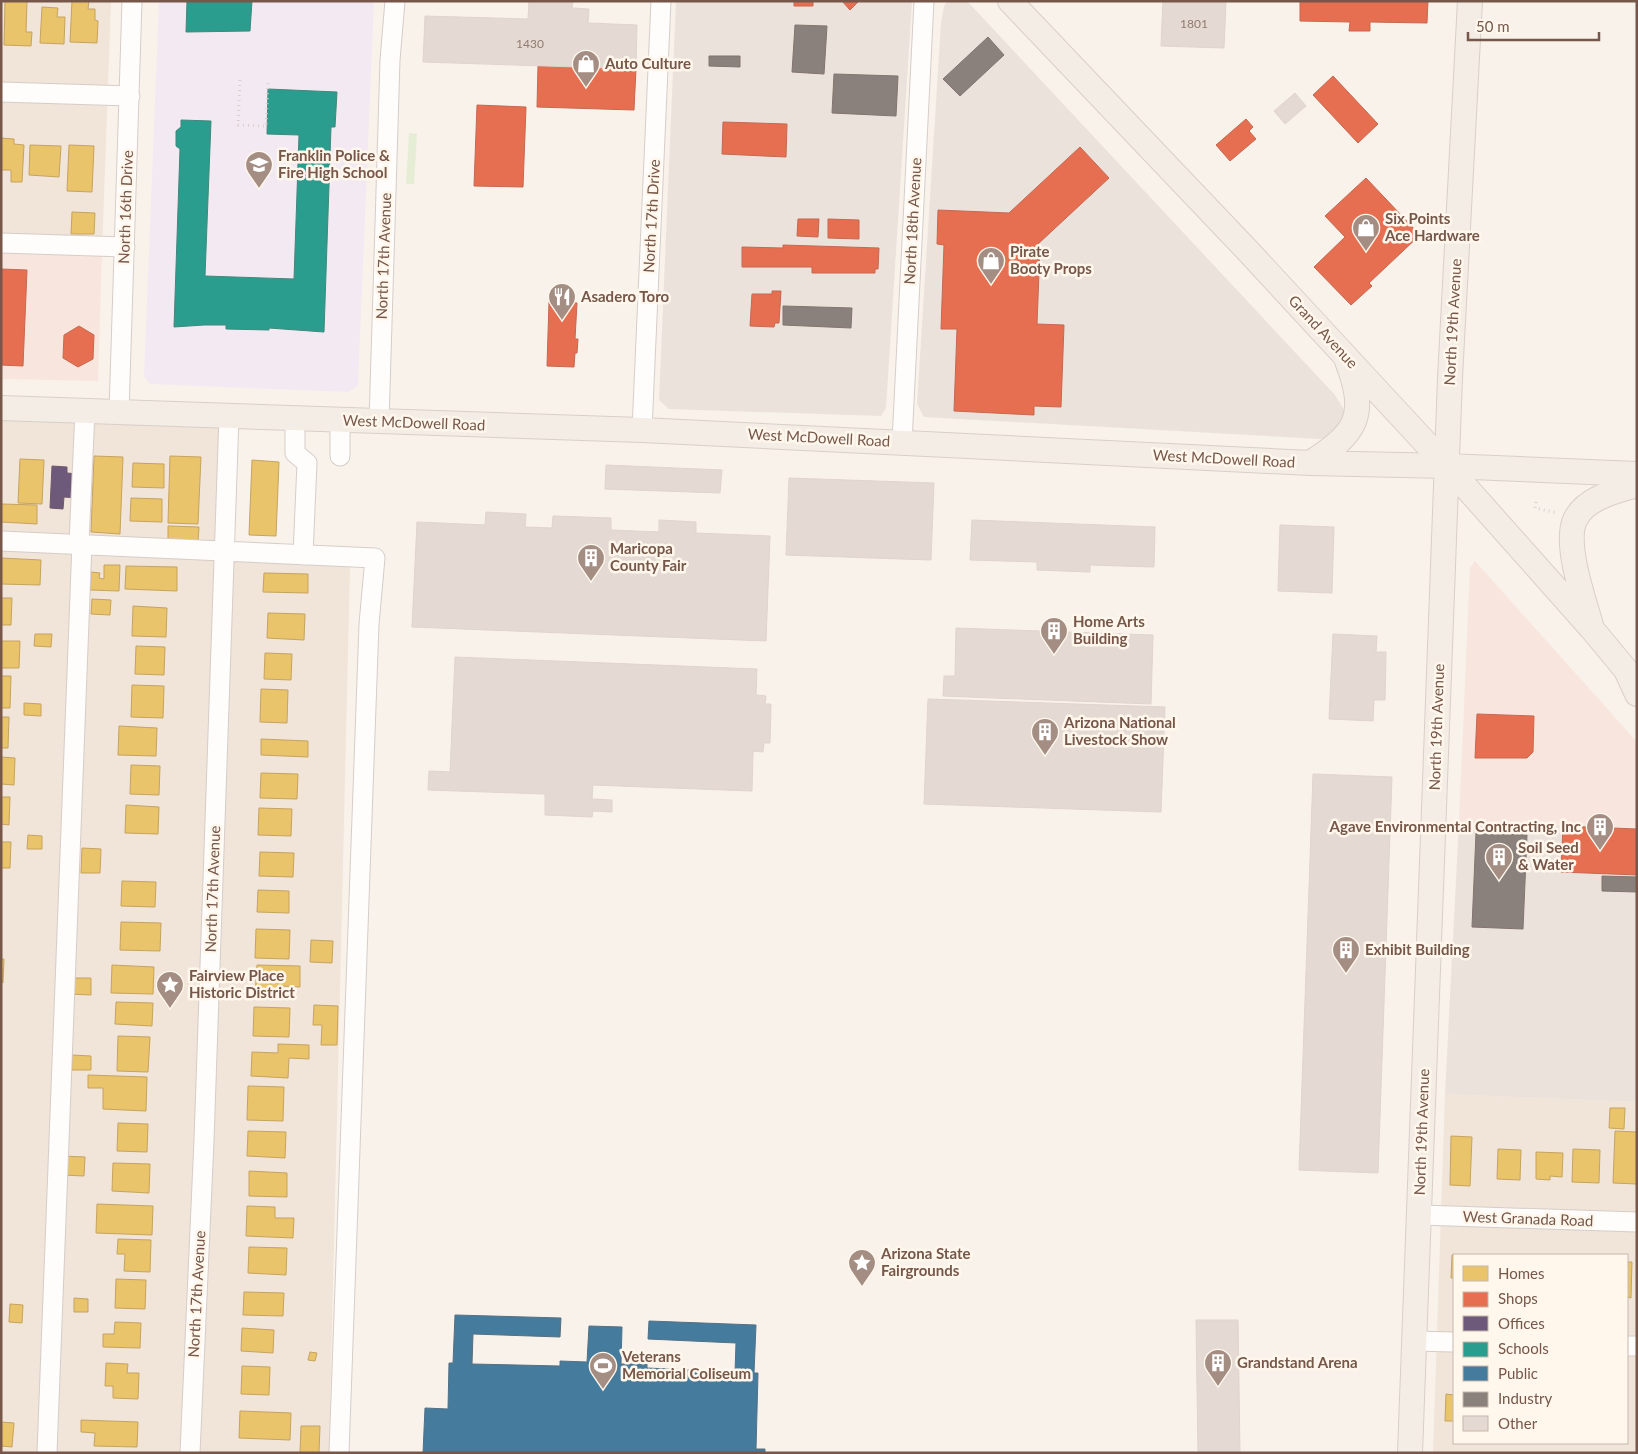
<svg xmlns="http://www.w3.org/2000/svg" width="1638" height="1454" font-family="Lato,sans-serif">
  <rect width="100%" height="100%" fill="#f8f2eb"/>
  <path fill="#f1e4d8" fill-rule="evenodd" d="M1,1H111L102,252L1,247Z
    M1,407L229,416L225,558L350,566L329,1453H1Z
    M1445,1094L1637,1102V1453H1433ZM1454,1255H1627V1443H1454Z"/>
  <path fill="#f8e6de" d="M1,247L102,252L98,381L1,379Z
    M1475,561L1637,742V829L1459,821L1470,568Z"/>
  <path fill="#ebe2dc" d="M676,1H912L886,408L881,416L669,409L659,400Z
    M967,1L1335,395L1344,410L1343,420L1331,437L1320,439L924,417L917,404L941,23L944,6L947,2Z
    M1459,821L1637,829V1102L1445,1094Z"/>
  <path fill="#f3e9f3" d="M159,1H374L358,385L349,392L150,384L144,376Z"/>
  <path fill="#e5eed5" d="M409,133L417,134L414,184H406Z"/>
  <path fill="#e9c46a" stroke="#c6a360" d="M5,1H27L26,32H32L31,46L4,45Z
    M72,1H89L88,9H95V20L98,21L97,43L70,42Z
    M42,7L58,8L57,17H65L64,44L40,43Z
    M1,138L14,139V144L24,145L22,182H11V170H1Z
    M30,145L61,146L59,177L29,175Z
    M69,145L94,146L92,192L67,191Z
    M72,212L95,213L94,234H71Z
    M94,456L123,457L120,534L91,532Z
    M170,456L201,457L198,524L168,523Z
    M20,459L44,460L42,504L18,503Z
    M252,460L279,462L276,536L249,535Z
    M133,463L164,464V488L132,487Z
    M131,498L162,499V522L130,521Z
    M1,504L37,505V524L1,522Z
    M168,526L199,527L198,542L168,541Z
    M1,558L41,560L40,585L1,584Z
    M104,565H120L119,591L90,590L91,572L100,573L99,578L104,579Z
    M126,566L177,567V591L125,589Z
    M264,573L308,574V593L263,592Z
    M1,598H12L11,625H1Z
    M92,599L111,600L110,615L91,614Z
    M133,606L167,608L166,637L132,636Z
    M268,613L305,614L304,640L267,638Z
    M35,634H52L51,647L34,646Z
    M1,641H20L19,668H1Z
    M136,646L165,647L164,675L135,674Z
    M265,653L292,654L291,680L264,679Z
    M1,676H11L10,708H1Z
    M132,685L164,686L163,718L131,717Z
    M261,689L288,690L287,723L260,722Z
    M24,703L41,704V716L24,715Z
    M1,717H9L8,748H1Z
    M119,726L157,728L156,756L118,755Z
    M261,739L308,741V757L261,755Z
    M1,757L15,758L14,785L1,784Z
    M131,765L160,766L159,795L130,794Z
    M261,773L298,774L297,799L260,798Z
    M1,797H10L9,825L1,824Z
    M126,805L159,807L158,834L125,833Z
    M259,808L292,809L291,836L258,835Z
    M28,835L42,836V849H27Z
    M1,842H11L10,868H1Z
    M82,848L101,849L100,873H81Z
    M260,852L294,853L293,877L259,876Z
    M122,881L156,882L155,907L121,906Z
    M258,890L289,891V913L257,912Z
    M121,922L161,923L160,951L120,950Z
    M256,929L290,930L289,959L255,958Z
    M311,940L333,941L332,963L310,962Z
    M1,959H4L3,983L1,982Z
    M112,965L154,967L153,994L111,993Z
    M257,965L300,966V987L281,986L280,998L255,997Z
    M70,978H91V995L69,994Z
    M116,1002L153,1003L152,1026L115,1024Z
    M314,1005L338,1006L337,1045H321L322,1025H313Z
    M254,1007L290,1008L289,1037L253,1036Z
    M118,1036L150,1037L148,1072L117,1071Z
    M278,1044L309,1045V1059L289,1058L288,1078L251,1076L252,1052L278,1053Z
    M72,1055L91,1056V1070H72Z
    M88,1075L147,1077L146,1111L103,1109V1088H88Z
    M248,1086L284,1087L283,1121L247,1120Z
    M1610,1108H1625L1624,1129L1609,1128Z
    M118,1123L148,1124L147,1152L117,1151Z
    M248,1131L286,1132L285,1158L247,1156Z
    M1615,1131L1637,1132V1184L1613,1183Z
    M1451,1136L1472,1137L1470,1186L1450,1185Z
    M1498,1149L1521,1150L1520,1180L1497,1179Z
    M1573,1149L1600,1150L1599,1183L1572,1182Z
    M1536,1152L1563,1153L1562,1177L1550,1176V1180L1536,1179Z
    M63,1156L85,1157L84,1176L62,1175Z
    M113,1163L150,1164L149,1193L112,1191Z
    M249,1171L287,1173V1197L249,1196Z
    M97,1204L153,1206L152,1235L96,1233Z
    M247,1206L275,1207V1218H294L293,1238L246,1236Z
    M118,1239L151,1240L150,1272L124,1271L125,1254H117Z
    M249,1247L287,1248L286,1275L248,1273Z
    M1452,1255H1468H1454V1278H1451Z
    M1627,1262H1632L1631,1298L1627,1297Z
    M116,1279L146,1280L145,1309L115,1308Z
    M244,1292L284,1293L283,1316L243,1315Z
    M74,1298L88,1299V1312H74Z
    M10,1304L23,1305L22,1323L9,1322Z
    M115,1322L141,1323L140,1348L103,1347V1334H114Z
    M242,1328L274,1330L273,1353L241,1351Z
    M310,1352L317,1353L315,1361L308,1360Z
    M106,1363L128,1364L127,1373H139L138,1399L113,1398V1386H105Z
    M242,1366L270,1367L269,1395L241,1394Z
    M1446,1394L1454,1395V1421H1445Z
    M240,1411L291,1413L290,1440L239,1438Z
    M81,1420L138,1422L137,1447L94,1446L95,1433L81,1432Z
    M1,1422L14,1423L12,1447L1,1446Z
    M301,1426H320L319,1453H300Z"/>
  <path fill="#e76f51" stroke="#c5684f" d="M794,1H813V6H794Z
    M842,1H859L850,10Z
    M1300,1H1428L1427,23L1370,22V31H1349L1350,22L1300,21Z
    M538,66L636,69L634,110L537,107Z
    M1333,76L1378,124L1358,143L1313,95Z
    M477,105L526,107L523,187L474,186Z
    M1246,119L1253,127L1249,131L1256,139L1230,161L1216,145Z
    M723,122L787,124L786,157L722,154Z
    M1080,147L1109,178L1038,244L1040,247L1037,324L1064,325L1061,407L1034,406V415L954,411L957,329H941L944,245L937,244L938,210L1009,213Z
    M1366,178L1420,235L1369,283L1372,286L1351,305L1314,267L1345,237L1325,216Z
    M798,219H819L818,237L797,236Z
    M828,219L859,220V239L828,238Z
    M783,245L879,248L878,269H875V273H812V267H742V247L783,248Z
    M1,269L27,270L23,366L1,365Z
    M772,291H781L779,323H775L774,327L750,326L752,294H772Z
    M549,302L577,303L575,339H578L577,353H575L574,367L547,366Z
    M79,326L94,335L93,359L78,367L63,358L64,335Z
    M1477,714L1534,716L1533,752L1527,758H1475Z
    M1563,826L1637,829V875L1561,872Z"/>
  <path fill="#6d597a" stroke="#70586c" d="M52,466L67,467V473L78,474L77,498L64,497L63,509L50,508Z"/>
  <path fill="#2a9d8f" stroke="#41887a" d="M187,1H252L250,31L186,32Z
    M268,89L337,92L335,127H331L324,332L269,328V330L226,329V325H204L174,327L180,149L176,146V131L181,127V120L211,121L205,276L294,279L299,135L267,134Z"/>
  <path fill="#457b9d" stroke="#547084" d="M455,1315L561,1318L560,1337L473,1334L472,1364L560,1366V1361L587,1362L589,1326L622,1327L621,1364H647V1368L735,1372L736,1343L648,1339L649,1321L756,1325L754,1373H758L756,1449H765V1453H423L425,1408L448,1409L449,1363H453Z"/>
  <path fill="#8a817c" stroke="#84746d" d="M795,25L827,26L824,74L792,72Z
    M988,37L1004,55L960,96L943,79Z
    M709,56H740V67L709,66Z
    M834,74L898,76L896,116L832,113Z
    M783,306L852,308L851,328L783,325Z
    M1476,833L1527,835L1523,929L1472,927Z
    M1602,876L1637,877V892L1602,891Z"/>
  <path fill="#e4dad3" stroke="#e1d4cd" d="M529,1H573L572,8L589,9L588,23L637,25L636,69L423,62L425,16L528,19Z
    M1163,1H1226L1224,48L1161,46Z
    M1295,93L1306,106L1285,124L1274,111Z
    M606,465L722,470L720,493L605,489Z
    M789,478L934,483L931,560L786,555Z
    M486,512L526,514L525,527L552,528L553,516L611,518V530L659,532V520L696,522V533L770,536L766,641L412,627L417,522L485,525Z
    M972,520L1155,527L1154,567L1090,565V572L1037,570V562L970,560Z
    M1280,525L1334,527L1332,593L1278,591Z
    M956,628L1153,635L1151,704L943,696L944,676H955Z
    M1333,634L1377,636L1376,652H1386L1385,700H1374L1373,721L1329,719Z
    M455,657L757,669L756,695L766,696L765,704H771L770,743H764L763,752L753,751L752,791L593,785L592,799L612,800V812L593,811L592,817L545,815V794L428,790L429,771L450,772Z
    M928,699L1165,707L1161,812L924,804Z
    M1313,774L1392,777L1378,1173L1299,1170Z
    M1196,1320H1238L1240,1453H1198Z"/>
  <g fill="none" stroke-linecap="round" stroke-linejoin="round">
    <defs>
      <path id="minor" d="M1,92L130,96
        M1,243L125,247
        M119,412L132,1
        M295,419V453L307,463L303,555
        M379,422L390,60L395,1
        M642,430L661,1
        M902,442L924,1
        M340,456V420
        M1,541L375,558L369,624L339,1453
        M79,543L85,411
        M1420,1215L1637,1222
        M1413,1341L1454,1342
        M1627,1346H1637
        M47,1453L82,543
        M190,1453L204,1140L229,416"/>
      <path id="major" d="M1010,1L1248,251L1447,466L1592,629L1626,670L1637,694
        M1,408L642,430L1310,463L1447,466L1637,474
        M1310,463C1357,433 1368,416 1347,361
        M1591,625C1584,600 1564,544 1575,520C1585,498 1616,491 1637,485
        M1410,1453L1450,378L1470,1"/>
    </defs>
    <use href="#minor" stroke="#d6cdc8" stroke-width="21"/>
    <use href="#major" stroke="#d9cfc9" stroke-width="26"/>
    <path stroke="#dad1ce" stroke-width="3" stroke-dasharray="1 4" stroke-linecap="butt" d="M240,80L238,125L266,126L268,81
      M1536,502L1535,508L1558,513"/>
    <use href="#minor" stroke="#fefdfc" stroke-width="19"/>
    <use href="#major" stroke="#f3ede5" stroke-width="24"/>
  </g>
  <defs>
    <symbol id="shop-pin" viewBox="-11 -11 22 30"><path d="M0 17L-7.5 6A9.5 9.5 0 1 1 7.5 6Z" fill="#a48d82" stroke="#fff7ec"/><path d="M-5-2.5h2.3a2.7 3.5 0 0 1 5.4 0H5L5.5 6h-11ZM-1.5-2.5h3a1.5 2.3 0 0 0-3 0Z" fill="#fff"/></symbol>
    <symbol id="school-pin" viewBox="-11 -11 22 30"><path d="M0 17L-7.5 6A9.5 9.5 0 1 1 7.5 6Z" fill="#a48d82" stroke="#fff7ec"/><path d="M0-5L7-2L0 1L-7-2ZM-4 1L0 2.5L4 1V4Q0 6-4 4Z" fill="#fff"/></symbol>
    <symbol id="restaurant-pin" viewBox="-11 -11 22 30"><path d="M0 17L-7.5 6A9.5 9.5 0 1 1 7.5 6Z" fill="#a48d82" stroke="#fff7ec"/><path d="M-5-6h1v4h1v-4h1v4h1v-4h1v5L-1.5 .5V6h-2V.5L-5-1ZM5-6V6H3V1.5H1.5Q1.5-4 5-6Z" fill="#fff"/></symbol>
    <symbol id="building-pin" viewBox="-11 -11 22 30"><path d="M0 17L-7.5 6A9.5 9.5 0 1 1 7.5 6Z" fill="#a48d82" stroke="#fff7ec"/><path d="M-4-6H4V6H1V3H-1V6H-4ZM-2.5-4.3h1.7v1.8h-1.7ZM.8-4.3h1.7v1.8H.8ZM-2.5-1h1.7V.8h-1.7ZM.8-1h1.7V.8H.8Z" fill="#fff"/></symbol>
    <symbol id="sight-pin" viewBox="-11 -11 22 30"><path d="M0 17L-7.5 6A9.5 9.5 0 1 1 7.5 6Z" fill="#a48d82" stroke="#fff7ec"/><path d="M0-6L1.8-2.2L6-1.7L2.9 1.2L3.7 5.4L0 3.3L-3.7 5.4L-2.9 1.2L-6-1.7L-1.8-2.2Z" fill="#fff"/></symbol>
    <symbol id="stadium-pin" viewBox="-11 -11 22 30"><path d="M0 17L-7.5 6A9.5 9.5 0 1 1 7.5 6Z" fill="#a48d82" stroke="#fff7ec"/><path d="M0-5a6.5 5 0 1 0 0 10a6.5 5 0 1 0 0-10ZM-3.5-1.8h7v3.6h-7Z" fill="#fff"/></symbol>
  </defs>
  <g fill-rule="evenodd">
    <use href="#shop-pin" x="570" y="48" width="32" height="43"/>
    <use href="#school-pin" x="243" y="149" width="32" height="43"/>
    <use href="#shop-pin" x="1350" y="212" width="32" height="43"/>
    <use href="#shop-pin" x="975" y="245" width="32" height="43"/>
    <use href="#restaurant-pin" x="546" y="281" width="32" height="43"/>
    <use href="#building-pin" x="575" y="542" width="32" height="43"/>
    <use href="#building-pin" x="1038" y="615" width="32" height="43"/>
    <use href="#building-pin" x="1029" y="716" width="32" height="43"/>
    <use href="#building-pin" x="1584" y="811" width="32" height="43"/>
    <use href="#building-pin" x="1483" y="841" width="32" height="43"/>
    <use href="#building-pin" x="1330" y="934" width="32" height="43"/>
    <use href="#sight-pin" x="154" y="969" width="32" height="43"/>
    <use href="#sight-pin" x="846" y="1247" width="32" height="43"/>
    <use href="#building-pin" x="1202" y="1347" width="32" height="43"/>
    <use href="#stadium-pin" x="587" y="1350" width="32" height="43"/>
  </g>
  <g text-anchor="middle" stroke-width="5" stroke-linejoin="round" paint-order="stroke">
    <g font-size="12" fill="#937a6e">
      <text x="1194" y="28">1801</text>
      <text x="530" y="48">1430</text>
    </g>
    <g font-size="15" font-weight="bold" fill="#76574a" stroke="#fff7ec" text-anchor="start">
      <text x="605" y="69">Auto Culture</text>
      <text x="278" y="161">Franklin Police &amp;<tspan x="278" dy="17">Fire High School</tspan></text>
      <text x="1385" y="224">Six Points<tspan x="1385" dy="17">Ace Hardware</tspan></text>
      <text x="1010" y="257">Pirate<tspan x="1010" dy="17">Booty Props</tspan></text>
      <text x="581" y="302">Asadero Toro</text>
      <text x="610" y="554">Maricopa<tspan x="610" dy="17">County Fair</tspan></text>
      <text x="1073" y="627">Home Arts<tspan x="1073" dy="17">Building</tspan></text>
      <text x="1064" y="728">Arizona National<tspan x="1064" dy="17">Livestock Show</tspan></text>
      <text x="1581" y="832" text-anchor="end">Agave Environmental Contracting, Inc</text>
      <text x="1518" y="853">Soil Seed<tspan x="1518" dy="17">&amp; Water</tspan></text>
      <text x="1365" y="955">Exhibit Building</text>
      <text x="189" y="981">Fairview Place<tspan x="189" dy="17">Historic District</tspan></text>
      <text x="881" y="1259">Arizona State<tspan x="881" dy="17">Fairgrounds</tspan></text>
      <text x="622" y="1362">Veterans<tspan x="622" dy="17">Memorial Coliseum</tspan></text>
      <text x="1237" y="1368">Grandstand Arena</text>
    </g>
    <g font-size="15" fill="#76574a" stroke="#fff7ec">
      <text transform="translate(126 207) rotate(-88)" y="5">North 16th Drive</text>
      <text transform="translate(652 216) rotate(-87)" y="5">North 17th Drive</text>
      <text transform="translate(913 221) rotate(-87)" y="5">North 18th Avenue</text>
      <text transform="translate(384 256) rotate(-88)" y="5">North 17th Avenue</text>
      <text transform="translate(1453 322) rotate(-87)" y="5">North 19th Avenue</text>
      <text transform="translate(1323 332) rotate(47)" y="5">Grand Avenue</text>
      <text transform="translate(414 423) rotate(2)" y="5">West McDowell Road</text>
      <text transform="translate(819 438) rotate(3)" y="5">West McDowell Road</text>
      <text transform="translate(1224 459) rotate(3)" y="5">West McDowell Road</text>
      <text transform="translate(1437 727) rotate(-88)" y="5">North 19th Avenue</text>
      <text transform="translate(213 889) rotate(-88)" y="5">North 17th Avenue</text>
      <text transform="translate(1422 1132) rotate(-88)" y="5">North 19th Avenue</text>
      <text transform="translate(1528 1219) rotate(2)" y="5">West Granada Road</text>
      <text transform="translate(197 1294) rotate(-87)" y="5">North 17th Avenue</text>
    </g>
  </g>
  <rect width="1638" height="1454" fill="none" stroke="#76574a" stroke-width="5"/>
  <rect x="1453" y="1254" width="175" height="190" fill="#fff7ec" stroke="#c8b7ab"/>
  <rect x="1463" y="1266" width="25" height="15" fill="#e9c46a" stroke="#c8b7ab"/>
  <text x="1498" y="1279" font-size="15" fill="#76574a">Homes</text>
  <rect x="1463" y="1292" width="25" height="15" fill="#e76f51" stroke="#c8b7ab"/>
  <text x="1498" y="1304" font-size="15" fill="#76574a">Shops</text>
  <rect x="1463" y="1316" width="25" height="15" fill="#6d597a" stroke="#c8b7ab"/>
  <text x="1498" y="1329" font-size="15" fill="#76574a">Offices</text>
  <rect x="1463" y="1342" width="25" height="15" fill="#2a9d8f" stroke="#c8b7ab"/>
  <text x="1498" y="1354" font-size="15" fill="#76574a">Schools</text>
  <rect x="1463" y="1366" width="25" height="15" fill="#457b9d" stroke="#c8b7ab"/>
  <text x="1498" y="1379" font-size="15" fill="#76574a">Public</text>
  <rect x="1463" y="1392" width="25" height="15" fill="#8a817c" stroke="#c8b7ab"/>
  <text x="1498" y="1404" font-size="15" fill="#76574a">Industry</text>
  <rect x="1463" y="1416" width="25" height="15" fill="#e4dad3" stroke="#c8b7ab"/>
  <text x="1498" y="1429" font-size="15" fill="#76574a">Other</text>
  <path d="M1468 32v8h131v-8" fill="none" stroke="#76574a" stroke-width="2.5"/>
  <text x="1476" y="32" font-size="15" fill="#76574a" stroke="#fff7ec" stroke-width="4" paint-order="stroke">50 m</text>
</svg>
